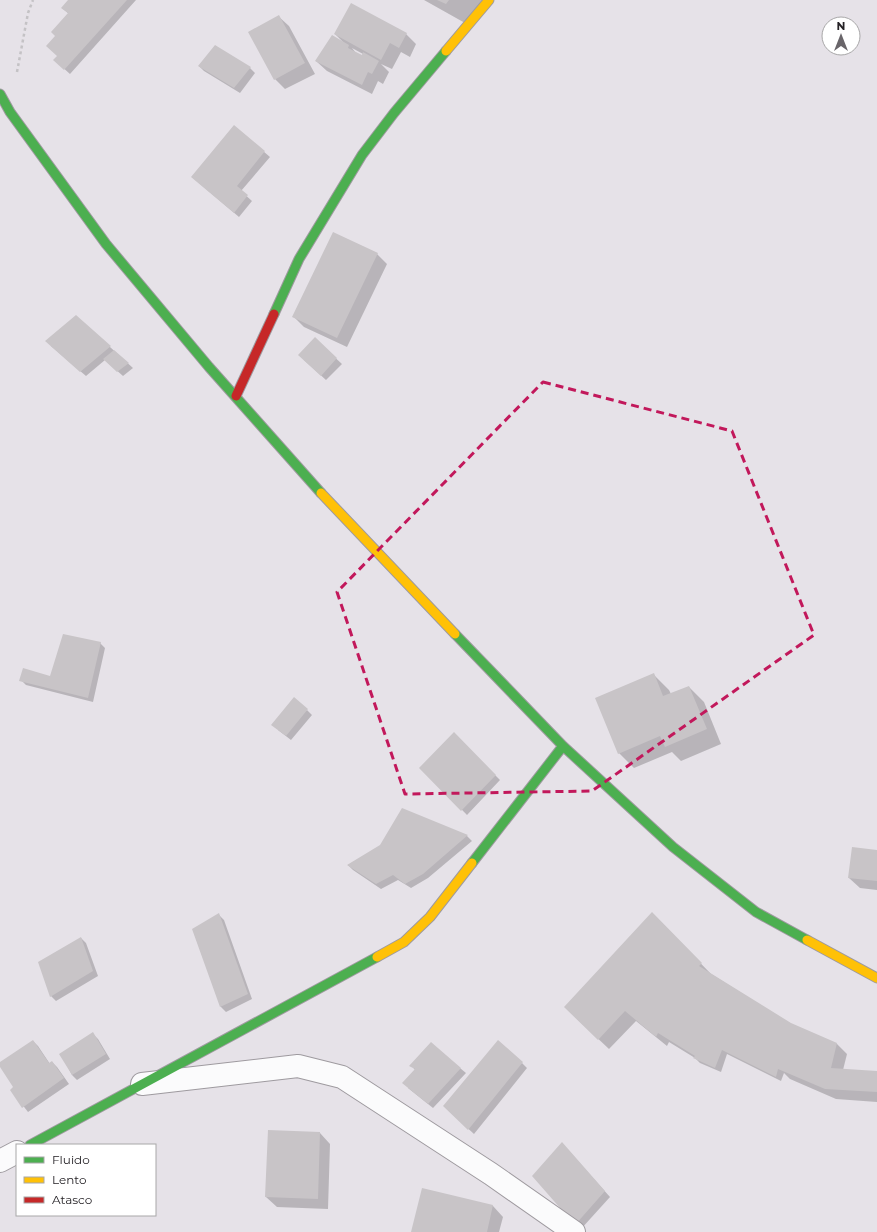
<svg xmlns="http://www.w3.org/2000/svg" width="877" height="1232" font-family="Montserrat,sans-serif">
  <rect width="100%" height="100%" fill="#e6e2e8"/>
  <path fill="#0003" fill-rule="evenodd" d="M69,0H136L70,74L60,65L56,36L69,14L62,8Z
    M424,0H483L465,23Z
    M278,16L289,26L315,74L285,89L275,79Z
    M335,34H406L416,44L410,57L401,52L392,69L381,64L389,72L383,84L378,81L372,94L327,71L316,61L343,42ZM352,48L363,54L362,56L356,53Z
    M199,66L250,68L255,73L240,93L204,71Z
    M234,126L270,157L241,191L252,201L239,217L192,177Z
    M377,254L387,264L347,347L304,327L294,317Z
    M76,316L110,347L133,368L123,376L105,360L86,376L51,346Z
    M315,339L342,364L326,380L304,360Z
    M100,643L105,648L93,702L26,685L21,680L51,677Z
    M654,675L669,690L671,694L689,687L704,702L721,744L681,761L672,752L634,768L619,753Z
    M307,710L312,715L291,740L278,730Z
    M454,734L500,780L467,815L421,768Z
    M403,810L467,836L472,841L428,878L411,888L398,880L381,889L353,870L348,865L381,846Z
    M877,851V890L860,888L849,878Z
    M652,913L711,974L790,1024L837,1044L847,1054L843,1070L877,1072V1102L836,1099L790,1079L784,1073L781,1081L727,1054L721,1072L700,1063L695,1058L669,1042L667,1046L636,1021L609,1049L575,1017Z
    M219,915L224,920L252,999L226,1012L221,1007L193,930Z
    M81,938L86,943L98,976L56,1001L51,996Z
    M93,1034L98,1039L110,1059L77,1080L72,1075L61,1054Z
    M33,1041L38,1046L50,1064L52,1062L57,1067L69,1084L28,1112L11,1090L15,1087L0,1065V1063Z
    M431,1044L466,1073L433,1108L408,1088L415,1070L411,1065Z
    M522,1063L527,1068L474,1134L449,1111Z
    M320,1133L330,1144L328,1209L277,1207L266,1197Z
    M567,1149L610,1197L581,1229L576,1224Z
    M423,1189L493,1206L503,1217L499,1232H412Z"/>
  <path fill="#c8c4c7" d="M68,0H127L64,70L53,60L57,56L46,46L55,36L51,32L68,13L61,8Z
    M437,0H449L446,4Z
    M351,3L407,33L399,48L390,43L381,60L334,34Z
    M279,15L305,63L274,80L248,32Z
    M332,35L349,45L348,48L362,55L363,52L379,61L372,74L368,72L362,85L315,61Z
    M215,45L251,67L234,88L198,66Z
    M234,125L265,151L237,186L248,195L234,213L191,177Z
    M333,232L378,253L337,338L292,317Z
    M76,315L111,346L80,372L45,341Z
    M315,337L337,358L321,376L298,355Z
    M114,350L129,363L117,372L103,359Z
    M63,634L101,642L88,698L19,681L23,668L50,676Z
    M654,673L663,696L689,686L707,729L665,747L660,736L618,754L595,698Z
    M294,697L308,709L286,736L271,725Z
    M454,732L496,775L461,811L419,768Z
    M402,808L468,835L423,874L405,884L393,875L376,884L347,865L380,845Z
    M852,847L877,850V881L848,878Z
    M652,912L702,963L699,966L791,1023L837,1043L831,1068L877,1071V1092L825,1089L778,1069L776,1077L722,1050L715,1068L693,1058L695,1056L658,1033L656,1037L625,1011L598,1040L564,1007Z
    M219,913L248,994L220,1007L192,929Z
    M81,937L93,971L50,997L38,962Z
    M93,1032L106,1054L72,1075L59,1054Z
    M33,1040L49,1063L52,1061L64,1078L22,1108L10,1090L13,1087L0,1067V1062Z
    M498,1040L523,1062L468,1130L443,1106Z
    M431,1042L461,1068L428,1104L402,1083L415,1069L409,1066Z
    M268,1130L320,1132L318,1199L265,1197Z
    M562,1142L605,1191L575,1225L532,1176Z
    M422,1188L493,1205L487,1232H411Z"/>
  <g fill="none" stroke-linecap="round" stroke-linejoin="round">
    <defs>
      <path id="street" d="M142,1084L298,1066L342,1077L491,1174L574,1232
        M0,1161L17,1152"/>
      <path id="fast" d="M0,94L10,112L106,244L209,367L321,493
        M274,314L299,259L362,155L394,113L446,51
        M455,634L563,746L673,847L756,912L807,940
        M472,863L563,746
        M30,1145L377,957"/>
      <path id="slow" d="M446,51L489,0
        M321,493L455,634
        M807,940L877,978
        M377,957L404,942L430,917L472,863"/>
      <path id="jam" d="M236,396L274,314"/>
    </defs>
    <use href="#street" stroke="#9e9a9f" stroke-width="24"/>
    <use href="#fast" stroke="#9e9a9f" stroke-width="11"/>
    <use href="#slow" stroke="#9e9a9f" stroke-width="11"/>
    <use href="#jam" stroke="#9e9a9f" stroke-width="11"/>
    <path stroke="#c4c2c5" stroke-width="2.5" stroke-dasharray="3 3" stroke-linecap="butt" d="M17,72L28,13L33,0"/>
    <use href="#street" stroke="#fbfbfc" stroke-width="22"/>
    <use href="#fast" stroke="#4caf50" stroke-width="9"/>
    <use href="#slow" stroke="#ffc107" stroke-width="9"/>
    <use href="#jam" stroke="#c62828" stroke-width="9"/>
  </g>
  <path fill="none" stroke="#c2185b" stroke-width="3" stroke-dasharray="8 5" stroke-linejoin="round" d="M543,382L732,431L814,635L592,791L405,794L337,592Z"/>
  <rect x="16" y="1144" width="140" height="72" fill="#ffffff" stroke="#a8a7a8"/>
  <rect x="24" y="1157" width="20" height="6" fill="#4caf50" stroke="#a8a7a8"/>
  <text x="52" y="1164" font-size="12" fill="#252226">Fluido</text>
  <rect x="24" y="1177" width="20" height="6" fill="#ffc107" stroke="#a8a7a8"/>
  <text x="52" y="1184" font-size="12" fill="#252226">Lento</text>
  <rect x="24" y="1197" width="20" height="6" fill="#c62828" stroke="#a8a7a8"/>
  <text x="52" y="1204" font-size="12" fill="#252226">Atasco</text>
  <g transform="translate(841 36)"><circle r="19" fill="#ffffff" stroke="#a8a7a8"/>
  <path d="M0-3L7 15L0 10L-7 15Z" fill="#69656a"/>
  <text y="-6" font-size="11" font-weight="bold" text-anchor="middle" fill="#252226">N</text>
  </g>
</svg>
